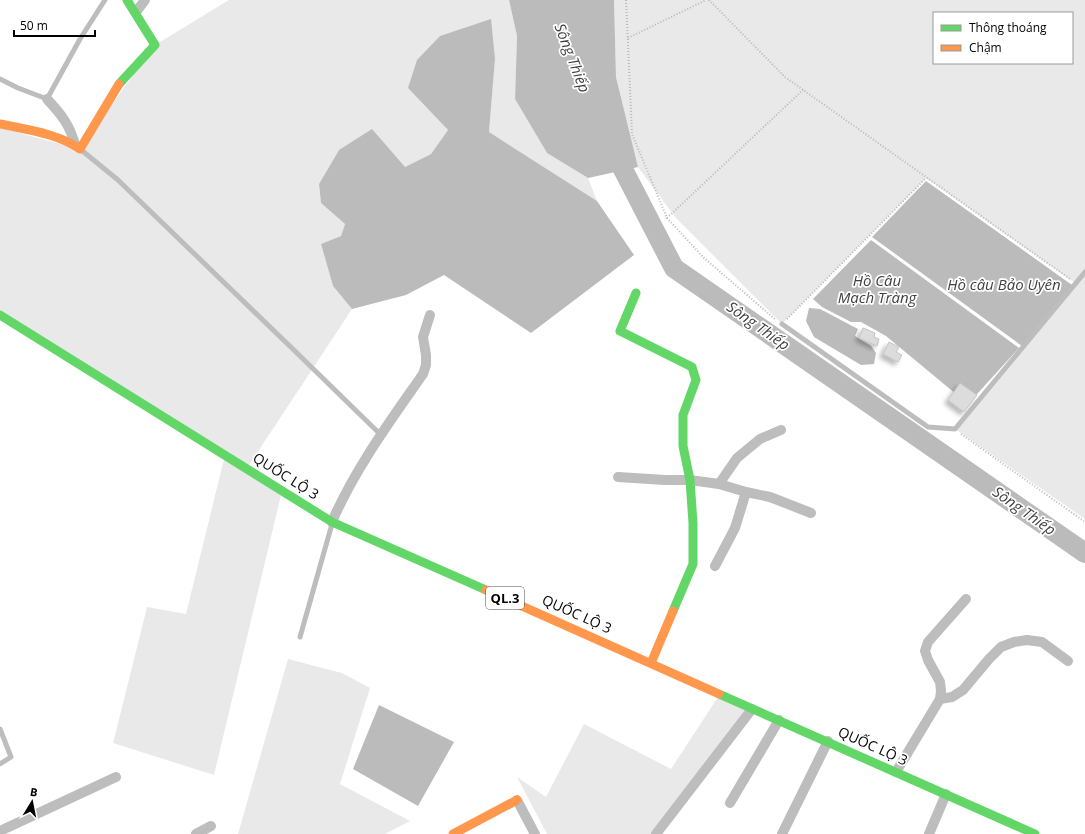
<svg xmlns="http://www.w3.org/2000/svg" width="1085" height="834" font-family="'Open Sans',sans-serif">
  <defs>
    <filter id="shadow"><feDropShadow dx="-3.5" dy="3.5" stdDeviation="2" flood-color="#0004"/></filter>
  </defs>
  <rect width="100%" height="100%" fill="#fff"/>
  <path fill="#e9e9e9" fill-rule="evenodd" d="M229,0H509L517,36L515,99L547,153L588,178L597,201L489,132L495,59L408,88L448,130L431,154L405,167L339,150L319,184L321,203L345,224L341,236L321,244L333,286L352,309L247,468L282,491L214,775L113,743L147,607L186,614L225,455L0,315V128L80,149L155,45Z
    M614,0H1085V519L955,429L1075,283L926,178L782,324L676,218L638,167L616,77ZM934,13H1072V63H934Z
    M288,659L342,673L370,688L340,784L410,821L385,834H238Z
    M720,694L752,709L653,834H547L517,777L546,797L584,724L671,769Z"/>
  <path fill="#bbb" d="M509,0H614L616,77L638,167L588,178L547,153L515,99L517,36Z
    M491,19L495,59L489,132L597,201L634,255L531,333L444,275L406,295L352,309L333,286L321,244L341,236L345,224L321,203L319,184L339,150L372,129L405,167L431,154L448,130L408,88L417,60L440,36Z
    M926,181L1072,285L1022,346L872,237Z
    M871,240L1019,348L968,404L886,336L861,322H851L822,307L813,299Z
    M809,308L820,309L858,329L855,336L871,346L876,353L874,364L861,365L814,337L806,321Z
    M379,705L454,742L418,806L353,769Z"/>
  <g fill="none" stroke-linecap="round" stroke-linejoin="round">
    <path stroke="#bbb" stroke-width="20" d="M611,146L674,268L1085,553"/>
  </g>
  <path fill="#dcdcdc" stroke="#c4c4c4" filter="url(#shadow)" d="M863,328L875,333L874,337L879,339L877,346L859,338Z
    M889,342L899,347L896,352L902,355L898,362L883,354Z
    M960,383L977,395L964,412L948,400Z"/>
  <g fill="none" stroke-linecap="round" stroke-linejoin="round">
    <path stroke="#b8b8b8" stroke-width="2" stroke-dasharray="1 2" stroke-linecap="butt" d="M626,0L632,134L667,218L704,258L776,320
      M709,0L785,77L1070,279
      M628,38L706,0
      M667,218L803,90
      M787,319L926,178
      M961,434L1085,522"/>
    <path stroke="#bdbdbd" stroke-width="5" d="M0,79L18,88L47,99L80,39L105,0
      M80,149L118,180L299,355L381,435
      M782,324L928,427L955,429L1085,272
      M300,637L332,524
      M0,729L11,757L0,764"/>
    <path stroke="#bdbdbd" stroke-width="10" d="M136,12L145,0
      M47,99C61,114 70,125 75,145
      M618,477L665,480H690L719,484L746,492L735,528L715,566
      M719,484L737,458L760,439L781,430
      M746,492L770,497L811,513
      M332,522C354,470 391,420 423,374L426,365V355L423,337L430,315
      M940,699L952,697L963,690L989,659L1001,647L1014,642L1027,640L1042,642L1068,661
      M896,772L940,699L941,691L940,682L928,660L925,651L928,642L966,599
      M517,800L535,834
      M730,803L779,720
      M0,831L116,777
      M196,834L211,826
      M656,834L752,709
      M782,834L828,741
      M929,834L946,794"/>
    <path stroke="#63d668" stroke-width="9" d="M119,84L155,45L127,0
      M636,293L620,331L692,367L696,380L683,415V446L690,480L693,523V564L673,611
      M0,315L332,522L486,590
      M719,694L1035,834"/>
    <path stroke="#ff974d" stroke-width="9" d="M0,124C28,130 56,133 80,149L119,84
      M486,590L719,694
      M651,663L673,611
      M453,834L517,800"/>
  </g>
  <g text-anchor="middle" stroke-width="3.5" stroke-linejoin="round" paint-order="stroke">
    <rect fill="#fff" stroke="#4c4c4c" stroke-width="1" x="486" y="587" width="38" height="22" rx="3"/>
    <g font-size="13" font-weight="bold" fill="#000">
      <text x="505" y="603">QL.3</text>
    </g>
    <g font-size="14" fill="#000" stroke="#fff">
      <text transform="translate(286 476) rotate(32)" y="5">QUỐC LỘ 3</text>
      <text transform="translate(577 614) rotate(24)" y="5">QUỐC LỘ 3</text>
      <text transform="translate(873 746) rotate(24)" y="5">QUỐC LỘ 3</text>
    </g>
    <g font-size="15" font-style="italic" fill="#3f3f3f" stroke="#fff">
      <text transform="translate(572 58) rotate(69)" y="5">Sông Thiếp</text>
      <text x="877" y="286">Hồ Câu<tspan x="877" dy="17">Mạch Tràng</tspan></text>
      <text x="1004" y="290">Hồ câu Bảo Uyên</text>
      <text transform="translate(758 326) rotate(35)" y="5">Sông Thiếp</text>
      <text transform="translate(1024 511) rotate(35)" y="5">Sông Thiếp</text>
    </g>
  </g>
  <rect x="933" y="12" width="140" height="52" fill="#ffffff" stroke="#999999"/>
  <rect x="941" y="25" width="20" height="6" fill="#63d668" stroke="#999999"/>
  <text x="969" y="32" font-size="12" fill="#000000">Thông thoáng</text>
  <rect x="941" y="45" width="20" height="6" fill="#ff974d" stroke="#999999"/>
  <text x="969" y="52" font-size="12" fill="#000000">Chậm</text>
  <g transform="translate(32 802) rotate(10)" stroke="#ffffff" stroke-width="3" paint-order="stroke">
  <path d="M0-3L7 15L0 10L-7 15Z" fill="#000000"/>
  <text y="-6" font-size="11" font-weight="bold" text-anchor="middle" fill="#000000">B</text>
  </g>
  <path d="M14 30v6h81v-6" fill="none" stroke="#000000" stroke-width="2"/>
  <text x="20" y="30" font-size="12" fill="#000000" stroke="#ffffff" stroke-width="3" paint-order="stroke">50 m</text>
</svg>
